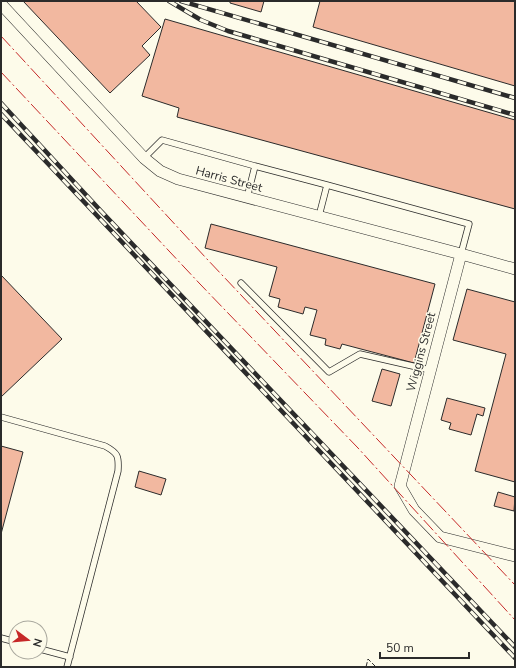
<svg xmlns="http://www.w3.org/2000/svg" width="516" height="668" font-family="'Nunito Sans',sans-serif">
  <rect width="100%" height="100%" fill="#fdfbea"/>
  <path fill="#f2b8a0" stroke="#2b2b2b" d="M23,1H136L161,27L142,46L150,55L110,93Z
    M230,1H264L261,12L230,3Z
    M320,1H515V86L313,27Z
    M165,19L515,120V209L177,117L179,108L142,96Z
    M211,224L435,284L414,363L342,344L340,349L325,345L326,339L310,335L317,310L305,307L303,314L278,307L280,299L269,296L277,267L205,248Z
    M1,275L62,339L1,397Z
    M467,289L515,302V482L475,471L506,354L453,340Z
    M382,369L400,374L391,406L372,401Z
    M447,398L485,408L483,416L477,414L471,435L449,429L451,423L441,420Z
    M1,446L23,452L1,534Z
    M139,471L166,479L161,495L135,487Z
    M498,492L515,497L514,511L494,506Z"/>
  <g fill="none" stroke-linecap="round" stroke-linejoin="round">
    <defs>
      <path id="service" d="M144,158L162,140L255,166L247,198
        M255,166L327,185
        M319,216L327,185L469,224L461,254
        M241,283L329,372L360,354L430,370
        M1,417L105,446C118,453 119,456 118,471L67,667
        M1,638L16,642
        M40,649L70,657"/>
      <path id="minor" d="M1,4L144,158L160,171L178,179L461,254L515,269
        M461,254L400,486L414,510L440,537L515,556"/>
    </defs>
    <use href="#service" stroke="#2b2b2b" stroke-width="7"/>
    <use href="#minor" stroke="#2b2b2b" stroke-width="12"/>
    <use href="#service" stroke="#fdfbea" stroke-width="5.5"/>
    <use href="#minor" stroke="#fdfbea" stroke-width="11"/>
    <defs>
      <path id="rail" d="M169,1L201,20L228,31L515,115
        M181,1L515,98
        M1,103L100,210L515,647
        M1,114L515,658"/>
    </defs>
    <use href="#rail" stroke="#2b2b2b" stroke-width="4.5"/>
    <use href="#rail" stroke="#fdfbea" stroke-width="3" stroke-dasharray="9" stroke-linecap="butt"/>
    <path stroke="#2b2b2b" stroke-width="1" stroke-dasharray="5 2" stroke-linecap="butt" d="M366,667L368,659L376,667"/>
    <path stroke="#c62828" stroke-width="1" stroke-dasharray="14 3 2 3" stroke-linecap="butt" d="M1,36L206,258L515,585
      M1,72L200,284L358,448L515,620"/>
  </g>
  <g text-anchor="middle" stroke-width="3" stroke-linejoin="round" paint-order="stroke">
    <g font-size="12" fill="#2b2b2b" stroke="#fdfbea">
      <text transform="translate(229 179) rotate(15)" y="4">Harris Street</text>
      <text transform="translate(421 352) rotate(-75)" y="4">Wiggins Street</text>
    </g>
  </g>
  <rect width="516" height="668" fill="none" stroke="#2b2b2b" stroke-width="4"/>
  <g transform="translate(28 640) rotate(106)"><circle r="19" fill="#fdfbea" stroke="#a9a89e"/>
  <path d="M0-3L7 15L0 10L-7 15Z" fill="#c62828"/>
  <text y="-6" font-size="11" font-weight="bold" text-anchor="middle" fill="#2b2b2b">N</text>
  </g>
  <path d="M380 652v6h89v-6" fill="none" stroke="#2b2b2b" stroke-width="2"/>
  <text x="386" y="652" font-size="12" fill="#2b2b2b" stroke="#fdfbea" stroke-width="3" paint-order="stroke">50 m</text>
</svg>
